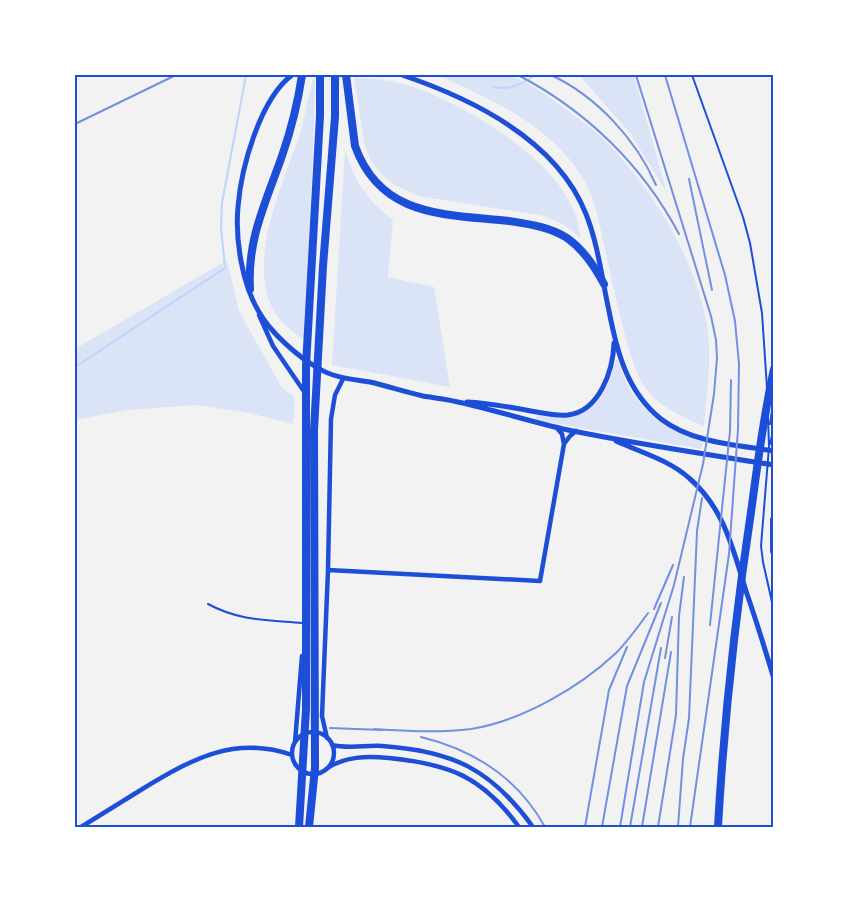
<svg xmlns="http://www.w3.org/2000/svg" width="849" height="902" font-family="'Zilla Slab',serif">
  <rect width="100%" height="100%" fill="#f2f2f2"/>
  <path fill="#dbe4f7" d="M315,75L314,131L304,340C297,334 289,329 282,322C240,276 281,188 299,137C306,117 307,94 315,75Z
    M437,75H509C529,82 548,96 564,108C575,116 587,124 597,133C648,181 695,256 707,325C712,359 707,392 704,426C684,418 660,407 646,389C636,375 631,356 626,339C618,309 612,280 605,250C600,226 596,201 584,180C553,127 492,99 437,75Z
    M579,75H634L667,193L630,133Z
    M354,78C374,78 394,80 413,87C468,106 556,158 576,216C578,223 579,231 581,238L563,224L544,216L418,196L395,185L381,174L371,161L365,146Z
    M345,150C355,182 366,199 393,220L388,277L434,287L450,387L332,365Z
    M227,260L239,311L282,388L295,397L293,424L245,412L196,405L128,410L75,420V349Z
    M616,359L618,360C629,403 661,429 703,442L701,449L536,420L537,415C589,420 602,409 616,359Z"/>
  <g fill="none" stroke-linecap="round" stroke-linejoin="round">
    <path stroke="#bfd3fe" stroke-width="2" d="M493,87C510,90 521,85 535,75
      M75,367L225,268L221,227L222,203L246,75"/>
    <path stroke="#1d4ed8" stroke-width="2" d="M692,75L743,217L750,243L762,313L767,388
      M768,417L769,447L761,546L763,562L774,611
      M770,424L774,397
      M770,444L774,427
      M208,604C239,621 268,620 302,623"/>
    <path stroke="#1d4ed8" stroke-width="4.5" d="M259,315L273,346L303,390
      M564,444L570,436L576,431
      M328,570L540,581L564,444L562,434L557,428
      M292 753a21 21 0 1 1 42 0a21 21 0 1 1-42 0Z
      M327,738L322,716L328,570L331,419L335,395L343,379
      M295,742L302,656
      M332,745C348,749 366,745 382,746C453,751 491,769 533,827
      M326,769C345,756 367,756 389,758C449,764 482,776 519,827
      M81,827C102,814 123,801 144,788C192,759 235,735 292,755"/>
    <path stroke="#1d4ed8" stroke-width="5" d="M292,75C260,99 241,168 238,207C235,239 242,284 259,312C270,332 298,357 318,368C334,378 351,379 370,382C387,386 405,392 423,396C434,398 447,399 458,402C495,410 531,422 568,430C636,444 705,454 774,465
      M402,75C473,99 557,140 586,214C598,244 602,279 609,311C617,352 627,392 661,419C692,443 737,445 774,451
      M467,402C488,403 510,407 531,411C543,413 555,416 568,415C600,411 613,370 614,343
      M616,441C640,452 669,460 689,478C724,508 733,549 746,591C756,620 765,649 774,679"/>
    <path stroke="#1d4ed8" stroke-width="8" d="M250,289C247,239 266,202 282,156C291,130 298,102 302,75
      M774,520V551
      M718,827C724,719 736,611 752,505C758,459 764,414 774,369"/>
    <path stroke="#1d4ed8" stroke-width="8" d="M346,75L355,146C381,218 445,214 509,221C529,224 550,227 567,238C583,249 595,267 604,284
      M299,827L306,709V366L320,116V75
      M309,827L315,768L314,430L323,266L335,117V75"/>
    <path stroke="#7290e2" stroke-width="2" d="M518,75C587,111 643,166 679,234
      M551,75C596,96 636,139 656,185
      M665,75L725,275L735,321L739,364L738,429L729,554L690,827
      M75,124L176,75
      M689,179L712,290
      M654,609L673,565
      M710,625L730,431L731,380
      M665,658L672,617
      M330,728L382,730
      M374,729C406,731 438,733 471,729C521,721 579,688 616,653C628,641 638,627 648,613
      M421,737C474,750 518,778 545,827
      M585,827L609,690L627,647
      M602,827L627,686L661,603
      M620,827L644,682L674,585L703,464L714,394L717,358L716,340L711,316L636,75
      M630,827L661,648
      M642,827L671,652
      M658,827L676,715L679,616L684,577
      M678,827L683,759L689,718L697,531L702,498"/>
  </g>
  <rect width="849" height="902" fill="none" stroke="#ffffff" stroke-width="153"/>
  <rect x="76" y="76" width="696" height="750" fill="none" stroke="#1d4ed8" stroke-width="2"/>
</svg>
